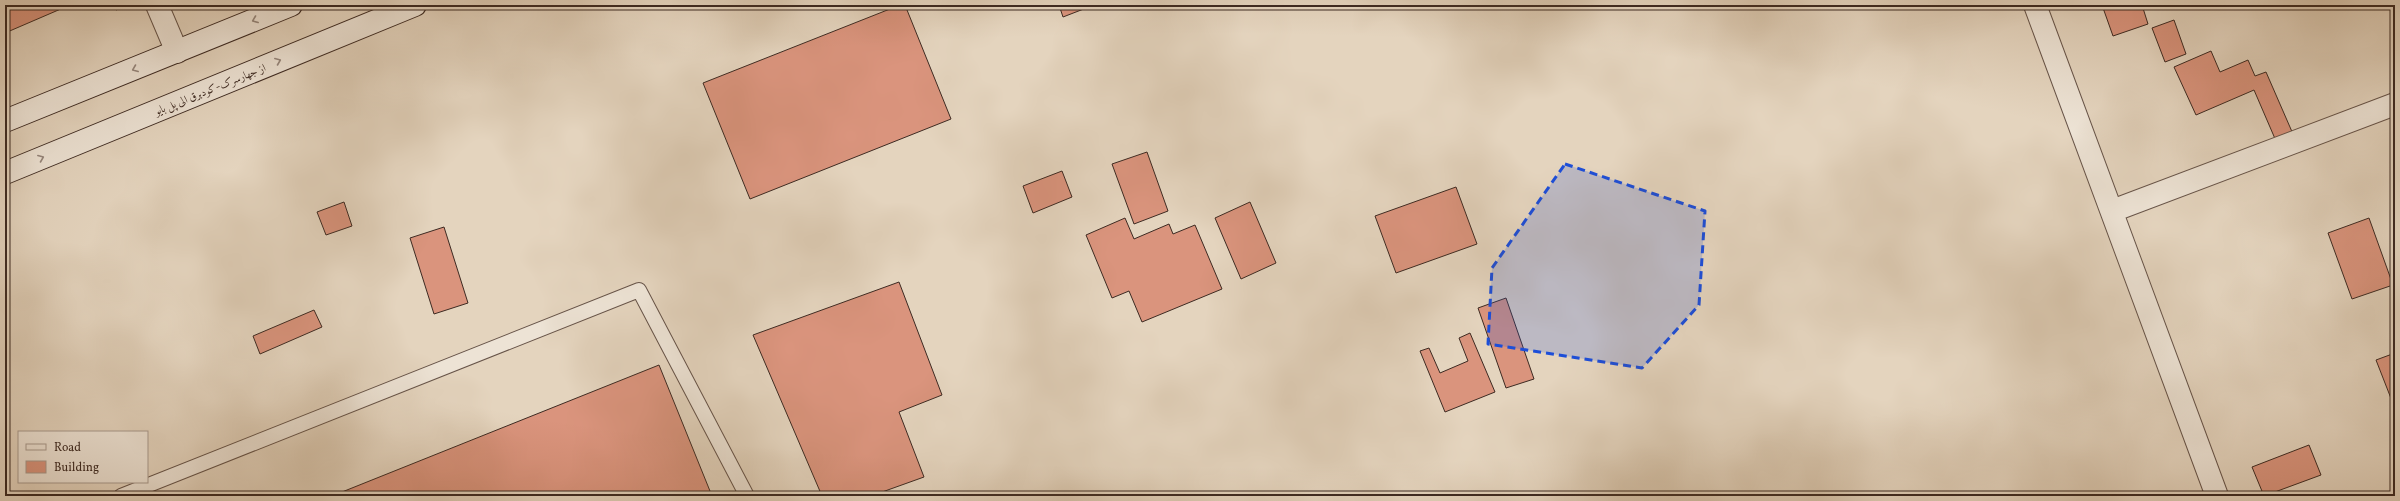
<svg xmlns="http://www.w3.org/2000/svg" width="2400" height="501" font-family="Vollkorn,Amiri,serif">
  <rect width="100%" height="100%" fill="#e4d4be"/>
  <filter id="stains"><feTurbulence type="fractalNoise" baseFrequency=".005" numOctaves="4"/><feColorMatrix values="0 0 0 0 .2 0 0 0 0 .09 0 0 0 0 .02 0 0 0 .5 -.17"/></filter>
  <radialGradient id="worn" r=".72"><stop offset=".6" stop-color="#630" stop-opacity="0"/><stop offset="1" stop-color="#630" stop-opacity=".3"/></radialGradient>
  <path fill="#da947d" stroke="#3d2a22" d="M5,5H70L5,33Z
    M114,5H129L116,10Z
    M900,5H905L951,119L750,199L703,83Z
    M1059,5H1094L1063,17Z
    M2102,5H2142L2148,24L2113,36Z
    M2174,20L2186,54L2165,62L2152,28Z
    M2211,51L2220,72L2248,60L2255,76L2266,72L2293,134L2276,141L2254,90L2196,115L2174,67Z
    M1147,152L1168,211L1134,224L1112,164Z
    M1062,171L1072,197L1033,213L1023,186Z
    M1456,187L1477,244L1396,273L1375,216Z
    M344,202L352,226L326,235L317,212Z
    M1250,202L1276,263L1241,279L1215,218Z
    M1125,218L1134,239L1169,224L1173,234L1195,225L1222,289L1142,322L1129,291L1112,298L1086,235Z
    M2369,218L2393,285L2352,299L2328,233Z
    M444,227L468,303L434,314L410,238Z
    M899,282L942,395L899,412L924,477L871,496H822L753,335Z
    M1506,298L1534,379L1506,388L1478,308Z
    M314,310L322,327L260,354L253,336Z
    M1470,333L1495,392L1445,412L1420,351L1429,348L1440,373L1468,361L1459,338Z
    M2395,353V400L2392,401L2376,360Z
    M659,365L712,496H332Z
    M2309,445L2321,475L2264,496L2252,467Z"/>
  <g fill="none" stroke-linecap="round" stroke-linejoin="round">
    <defs>
      <path id="lane" d="M121,496L639,290L747,496"/>
      <path id="street" d="M157,5L177,52
        M2035,5L2217,496
        M2112,211L2395,104"/>
      <path id="secondary" d="M5,121L291,5
        M5,173L415,5"/>
    </defs>
    <use href="#lane" stroke="#675449" stroke-width="16"/>
    <use href="#street" stroke="#675449" stroke-width="24"/>
    <use href="#secondary" stroke="#3d2a22" stroke-width="24"/>
    <use href="#lane" stroke="#ede3d5" stroke-width="14"/>
    <use href="#street" stroke="#ede3d5" stroke-width="22"/>
    <use href="#secondary" stroke="#ede3d5" stroke-width="22"/>
  </g>
  <defs><path id="oneway-chevron" d="M-2-3.5L2.5 0L-2 3.5" fill="none" stroke-width="1.6" stroke-linecap="round" stroke-linejoin="round"/></defs>
  <g stroke="#95867c">
    <use href="#oneway-chevron" transform="translate(255 20) rotate(158)"/>
    <use href="#oneway-chevron" transform="translate(278 61) rotate(-22)"/>
    <use href="#oneway-chevron" transform="translate(135 69) rotate(158)"/>
    <use href="#oneway-chevron" transform="translate(41 158) rotate(-22)"/>
  </g>
  <path fill="#1d4ed8" fill-opacity="0.2" stroke="#1d4ed8" stroke-width="3" stroke-dasharray="8 5" stroke-linejoin="round" d="M1565,164L1705,211L1699,305L1642,368L1488,344L1492,268Z"/>
  <g text-anchor="middle" stroke-width="3" stroke-linejoin="round" paint-order="stroke">
    <g font-size="11" fill="#3d2a22" stroke="#ede3d5">
      <text transform="translate(210 89) rotate(-22)" y="4">از جهارسرک-کودبرق الی پل بایو</text>
    </g>
  </g>
  <rect width="2400" height="501" fill="none" stroke="#e4d4be" stroke-width="20"/>
  <rect x="6" y="6" width="2388" height="489" fill="none" stroke="#3d2a22" stroke-width="2"/>
  <rect x="10" y="10" width="2380" height="481" fill="none" stroke="#3d2a22"/>
  <rect x="18" y="431" width="130" height="52" fill="#ede3d5" stroke="#a7998d"/>
  <rect x="26" y="444" width="20" height="6" fill="#ede3d5" stroke="#a7998d"/>
  <text x="54" y="451" font-size="12" fill="#3d2a22">Road</text>
  <rect x="26" y="461" width="20" height="12" fill="#da947d" stroke="#a7998d"/>
  <text x="54" y="471" font-size="12" fill="#3d2a22">Building</text>
  <rect width="100%" height="100%" filter="url(#stains)"/>
  <rect width="100%" height="100%" fill="url(#worn)"/>
</svg>
